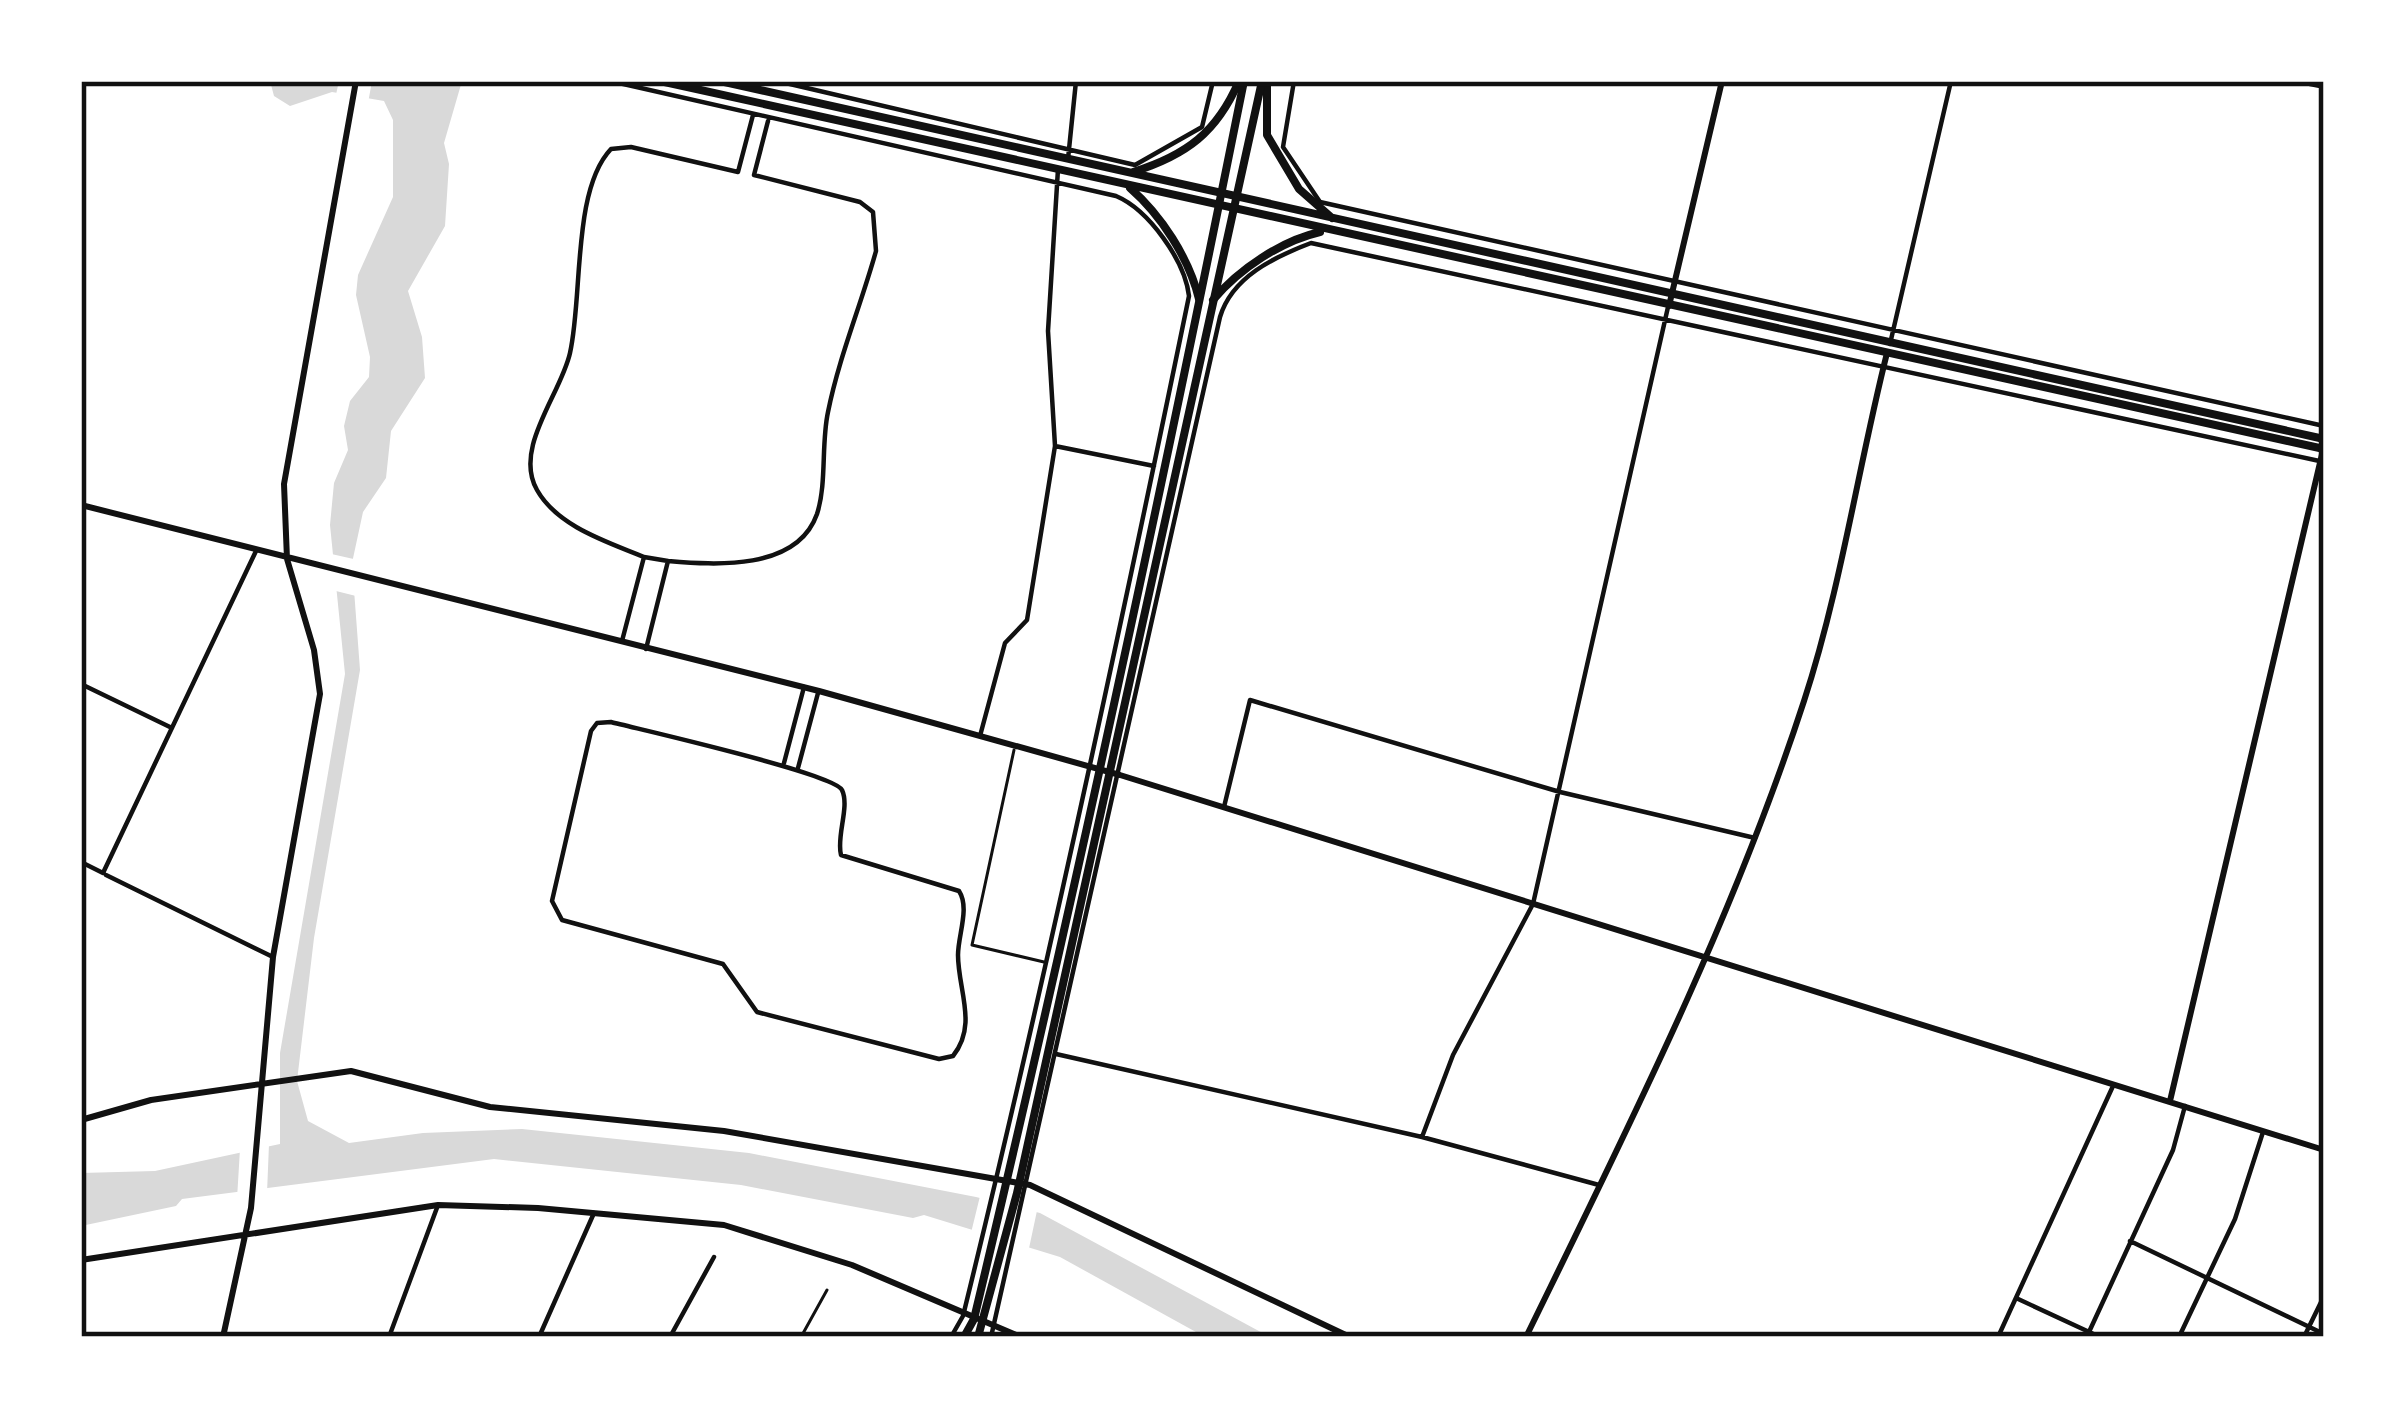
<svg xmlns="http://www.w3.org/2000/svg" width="2405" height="1418" font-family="Mulish,sans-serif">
  <rect width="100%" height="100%" fill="#fff"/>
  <path fill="#d9d9d9" d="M270,81H462L444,143L449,164L445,226L408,291L422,337L425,378L391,431L386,478L363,512L352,563L360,670L314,938L297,1081L308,1121L349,1143L423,1133L522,1129L749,1153L976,1197L1040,1213L1270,1337H1205L1060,1257L924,1215L913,1218L741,1185L494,1159L182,1199L176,1206L81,1226V1173L155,1171L280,1144V1053L345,674L330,525L334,483L348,450L344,426L350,401L369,377L370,357L356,295L358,275L393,197V120L384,101L332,92L290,106L274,96Z"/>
  <path fill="#fff" d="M339,81H372L368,103L335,99Z
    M327,553L358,560L360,597L332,590Z
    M269,1144L267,1193L237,1199L240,1149Z
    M981,1192L1038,1206L1028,1253L970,1237Z"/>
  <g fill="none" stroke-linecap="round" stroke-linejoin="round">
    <path stroke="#111" stroke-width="3" d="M1014,750L972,945L1044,962
      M801,1337L827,1290"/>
    <path stroke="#111" stroke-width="4.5" d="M610,81L1116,196C1149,210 1185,261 1189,296C1119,637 1046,978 963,1316L951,1337
      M777,81L1135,165L1202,127L1213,81
      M1294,81L1283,147L1320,202L2324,426
      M81,88L84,81
      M1068,159L1076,81
      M1890,344L1951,81
      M1055,446L1154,466
      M644,557L668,561
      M622,641L644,557C608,542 558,527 537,490C513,448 561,394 570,353C583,296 572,190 611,149L631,147L738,172L753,115
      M646,649L668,561C715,565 797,571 817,514C827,483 821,444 828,412C839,357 861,305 876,251L873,212L860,202L754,175L768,121
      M81,684L172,728
      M611,722C642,730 833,773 842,790C850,807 836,836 841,855L959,891C970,908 958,935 958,955C958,990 978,1025 953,1056L939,1059L757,1012L723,964L562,920L552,901L591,731L597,723Z
      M980,736L1005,643L1027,620L1055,446L1048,331L1058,169
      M784,763L804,687
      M798,768L818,693
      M1224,807L1250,700L1560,792L1755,838
      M81,862L103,873L256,551
      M106,875L273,957
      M1056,1054L1422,1137L1599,1185
      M1422,1137L1453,1055L1533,904L1668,307
      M2130,1241L2324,1334
      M2016,1298L2100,1337
      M2089,1332L2173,1150L2185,1106
      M389,1337L438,1205
      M539,1337L594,1213
      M670,1337L714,1257
      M991,1337L1220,317C1232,277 1274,257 1311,243L2324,462
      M1998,1337L2113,1086
      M2179,1337L2235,1219L2263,1132
      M2304,1337L2324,1296"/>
    <path stroke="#111" stroke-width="6" d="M2299,81L2324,86
      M1669,306L1722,81
      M81,505L819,691L1120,775L2324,1150
      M2170,1101L2323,450
      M81,1120L151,1100L351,1071L490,1107L724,1131L1030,1185L1350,1337
      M81,1260L438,1205L538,1208L724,1225L852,1265L1021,1337
      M223,1337L251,1208L273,957L320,694L314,650L287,559L284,484L356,81
      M1526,1337C1628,1128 1732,922 1804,701C1841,588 1858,468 1887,353"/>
    <path stroke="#111" stroke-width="8" d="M660,81L2324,449
      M720,81L2324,439
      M1267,81V135L1299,189L1332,218
      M1133,172C1187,155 1217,132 1239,81
      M1130,188C1161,215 1189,258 1199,299
      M1213,300C1239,269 1281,241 1320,232"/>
    <path stroke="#111" stroke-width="8" d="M964,1337L974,1319C1072,909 1161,495 1244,81
      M978,1337L1017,1193L1262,81"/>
  </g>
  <rect width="2405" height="1418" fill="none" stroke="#ffffff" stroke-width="168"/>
  <rect x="84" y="84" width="2237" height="1250" fill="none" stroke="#111" stroke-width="4.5"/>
</svg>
